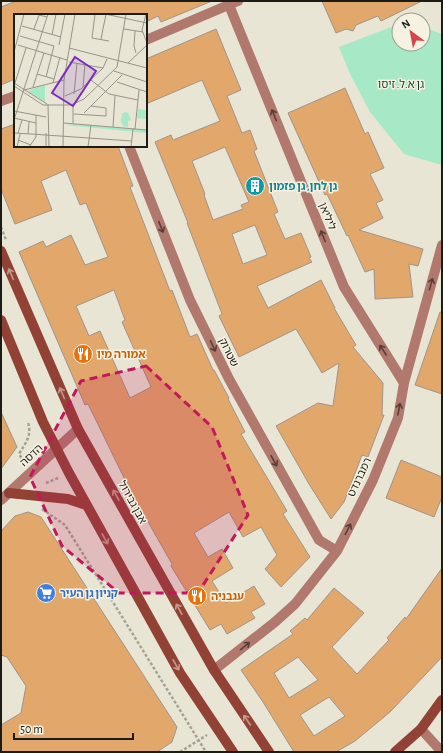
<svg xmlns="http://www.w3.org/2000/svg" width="443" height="753" font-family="'Alegreya Sans','Noto Sans Hebrew',sans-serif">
  <rect width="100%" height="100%" fill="#e8e5d5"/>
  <path fill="#a7e8c7" d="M399,24V44H423V27L442,34V165L404,154L370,112L350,74L339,47Z"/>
  <path fill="#e2a76b" stroke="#a09489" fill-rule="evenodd" d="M16,1H212L161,22L158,16L146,22V15H15V79L1,85V7Z
    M322,1H422L381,21L378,16L356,25L353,31L346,29L336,33Z
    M216,29L241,90L227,96L242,133L250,130L257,149L254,151L278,212L274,214L285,239L301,233L311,257L309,258L312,262L257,286L268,308L321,280L335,308H334L356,345L353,347L383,383L382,415H384L368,457L362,455L344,502L331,519L309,484L276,426L318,403L333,406L339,363L322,373L296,329L239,357L219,316L222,314L187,223H188L155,142L171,135L173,140L220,121L202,80L146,104V59ZM225,147L249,202L241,205L243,209L213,220L204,195L205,194L192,161ZM255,225L267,255L243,264L232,234Z
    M345,88L365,134L368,132L384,168L370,174L383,200L376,203L383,218L359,230L423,249L418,266L409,264L413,297L375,299L374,269L365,272L348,235L347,236L327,194L325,195L288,113Z
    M15,124V146H118L133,186L130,187L170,291L172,290L190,337L197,334L213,370H214L229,398L228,399L245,432L241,434L287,511L283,514L310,557L281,587L265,569L277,555L261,527L243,537L229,512L194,533L208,557L222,549L233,568L212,581L226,603L254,586L265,604L251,612L255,618L227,634L221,624L210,630L171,566L172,564L130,490L88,404L85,405L19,252L43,241L46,247L71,235L85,265L108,257L86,203L80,205L66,170L41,181L52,210L15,224L1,189V129ZM114,290L125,320L122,322L151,387L130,398L100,331L89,336L76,306Z
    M440,312H442V394L415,385Z
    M1,412L17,447L1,469Z
    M401,460L442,477V497L434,517L386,498Z
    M28,512L41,517L177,727L172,742L157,752H1V725L21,713L26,686L7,657L1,655V531L15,516Z
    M442,568V657L390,712L355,741L336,752H294L263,702L241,670L293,634L290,631L305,618L307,620L334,588L364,613L332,647L357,674L389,640L387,638L405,617L406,619ZM298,657L318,680L289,698L274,673ZM329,697L345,716L314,736L300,715Z"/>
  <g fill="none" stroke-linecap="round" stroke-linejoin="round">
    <path stroke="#a4a295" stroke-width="2.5" stroke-dasharray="3 2" stroke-linecap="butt" d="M1,227L6,240
      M24,462L19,454C26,442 32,436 28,422
      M46,483L58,478
      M42,509L65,525L206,752
      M180,752L207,735"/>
    <path stroke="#b1786e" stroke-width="10" d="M229,5L344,287L404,383
      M146,40L238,1
      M1,101L15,96
      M129,146L190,300L229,379L319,540L337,551
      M1,500L78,429
      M214,670L275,622L295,604L337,551L373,480L398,418L404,383L442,245
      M421,729L442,752"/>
    <path stroke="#924235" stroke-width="10" d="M1,251L78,429L214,670L269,752
      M1,320L43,422L69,473L180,673L233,752
      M9,493L68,499L86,505
      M395,752L421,729L442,700"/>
  </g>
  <defs><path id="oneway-shaft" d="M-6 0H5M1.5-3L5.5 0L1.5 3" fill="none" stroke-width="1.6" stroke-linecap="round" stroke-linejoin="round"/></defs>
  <g stroke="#584039">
    <use href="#oneway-shaft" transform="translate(274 115) rotate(-112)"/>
    <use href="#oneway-shaft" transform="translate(161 227) rotate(68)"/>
    <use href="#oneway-shaft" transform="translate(323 236) rotate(-112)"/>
    <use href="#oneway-shaft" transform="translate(431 284) rotate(-75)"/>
    <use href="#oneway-shaft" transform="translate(213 346) rotate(64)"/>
    <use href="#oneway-shaft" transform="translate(383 350) rotate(-123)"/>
    <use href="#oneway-shaft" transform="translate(399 409) rotate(-79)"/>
    <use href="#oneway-shaft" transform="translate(274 461) rotate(61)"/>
    <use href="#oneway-shaft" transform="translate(348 529) rotate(-63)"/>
    <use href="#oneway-shaft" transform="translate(245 646) rotate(-39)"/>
  </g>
  <g stroke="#c49a8c">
    <use href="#oneway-shaft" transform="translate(11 274) rotate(-113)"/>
    <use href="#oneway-shaft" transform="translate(62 393) rotate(-113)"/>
    <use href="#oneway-shaft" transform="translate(116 495) rotate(-119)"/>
    <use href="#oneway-shaft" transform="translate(105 539) rotate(61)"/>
    <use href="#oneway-shaft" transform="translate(179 609) rotate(-119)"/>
    <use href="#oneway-shaft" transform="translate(176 665) rotate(61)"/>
    <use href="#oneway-shaft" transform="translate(247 720) rotate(-124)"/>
  </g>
  <path fill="#c2185b" fill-opacity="0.2" stroke="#c2185b" stroke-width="3" stroke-dasharray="8 5" stroke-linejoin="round" d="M146,366L212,427L248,515L198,593H119L62,546L30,477L81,381Z"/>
  <defs>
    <symbol id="building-disc" viewBox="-11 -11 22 22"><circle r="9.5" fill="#0f9aa8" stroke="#f5f2e2"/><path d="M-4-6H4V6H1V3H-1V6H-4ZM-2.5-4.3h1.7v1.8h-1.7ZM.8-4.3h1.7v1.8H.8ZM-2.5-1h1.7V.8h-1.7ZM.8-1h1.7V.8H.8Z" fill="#fff"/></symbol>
    <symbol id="restaurant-disc" viewBox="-11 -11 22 22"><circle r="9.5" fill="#e8710a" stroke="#f5f2e2"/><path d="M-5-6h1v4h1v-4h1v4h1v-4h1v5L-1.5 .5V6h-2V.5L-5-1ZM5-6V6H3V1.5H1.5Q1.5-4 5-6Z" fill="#fff"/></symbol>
    <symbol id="supermarket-disc" viewBox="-11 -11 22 22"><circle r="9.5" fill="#3f7fe0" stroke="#f5f2e2"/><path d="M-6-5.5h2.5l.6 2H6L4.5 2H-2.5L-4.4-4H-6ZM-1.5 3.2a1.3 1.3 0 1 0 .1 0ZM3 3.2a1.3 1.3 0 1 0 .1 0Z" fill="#fff"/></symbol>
  </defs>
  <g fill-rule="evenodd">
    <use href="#building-disc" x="244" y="175" width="22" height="22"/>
    <use href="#restaurant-disc" x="72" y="343" width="22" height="22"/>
    <use href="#supermarket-disc" x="35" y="582" width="22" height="22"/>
    <use href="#restaurant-disc" x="186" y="585" width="22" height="22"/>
  </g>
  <g text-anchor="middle" stroke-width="3" stroke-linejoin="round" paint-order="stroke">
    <g font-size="11" fill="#163d2c" stroke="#f5f2e2">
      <text x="401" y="88">גן א.ל. זיסו</text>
    </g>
    <g font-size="11" font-weight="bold" fill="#0d838f" stroke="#f5f2e2" text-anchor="start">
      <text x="269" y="190">גן לחן, גן פזמון</text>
    </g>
    <g font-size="11" fill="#1c1b15" stroke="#f5f2e2">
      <text transform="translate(328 216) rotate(68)" y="4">ליליאן</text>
      <text transform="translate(229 352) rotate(64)" y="4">שטרוק</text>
      <text transform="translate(31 455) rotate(-43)" y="4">הדסה</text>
      <text transform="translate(359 477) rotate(-65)" y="4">רמברנדט</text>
      <text transform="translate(133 502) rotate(61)" y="4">אבן גבירול</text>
    </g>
    <g font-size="11" font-weight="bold" fill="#c56008" stroke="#f5f2e2" text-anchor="start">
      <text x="97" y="358">אמורה מיו</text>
      <text x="211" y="600">עגבניה</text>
    </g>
    <g font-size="11" font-weight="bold" fill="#366cbe" stroke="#f5f2e2" text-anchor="start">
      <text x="60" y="597">קניון גן העיר</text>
    </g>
  </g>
  <g transform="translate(14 14)">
    <rect width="133" height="133" fill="#e8e5d5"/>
    <path d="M31,71V88L15,78V76ZM124,95L133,96L132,105L123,104ZM111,98L114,99L117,106L114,107V113L109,112L107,107L108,100ZM59,110L133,116V119L51,111Z" fill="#a7e8c7"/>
    <path fill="none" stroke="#969488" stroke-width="1" d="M81,0L78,24L95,27M91,0L133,9M132,0L128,16L133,29M8,12L47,23M20,15L25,1L33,3M110,15L129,18M121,17L120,32L122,39M38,21L42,0M6,22L40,32L32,63M87,25L92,0M4,31L53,46M45,31L51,0M55,34L133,54M0,38L10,0M55,48L89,54M114,49L133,31M100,57L133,68M23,60L40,65M77,66L95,80L124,86M103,68L133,78M0,69L33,90M1,69L12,34M39,69L46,43M0,72L29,91H57L70,85L103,53L112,0M19,73L30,39M69,73L71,50M10,76L50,66M60,80L63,49M51,82L67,75L89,54L93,45M34,90L35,133M59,90V109M0,97L32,103M70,99L108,61M60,100L92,102V94L77,92M0,104L22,109M0,106L34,0M50,109L133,116M99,113L101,82M121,115L125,76M0,119L17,120M4,119L8,106M14,120L15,108M17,120L118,127M4,126L17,131M3,133L6,120M15,133L22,123V101M32,133V119M49,133L50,66L61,0M74,133L77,111M117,133L119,115"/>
    <path fill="#7b2cbf" fill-opacity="0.15" stroke="#7b2cbf" stroke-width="2" d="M61,43L82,57L59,92L38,79Z"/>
    <rect width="133" height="133" fill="none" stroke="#1c1b15" stroke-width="2"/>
  </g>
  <rect width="443" height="753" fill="none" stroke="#1c1b15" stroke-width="4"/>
  <g transform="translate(411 32) rotate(328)"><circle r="19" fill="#f5f2e2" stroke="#9e9c90"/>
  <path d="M0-3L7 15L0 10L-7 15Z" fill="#d54549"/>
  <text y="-6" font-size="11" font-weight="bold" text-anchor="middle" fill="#1c1b15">N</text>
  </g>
  <path d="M14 733v6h119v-6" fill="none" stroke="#1c1b15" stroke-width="2"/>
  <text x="20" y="733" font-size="12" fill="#1c1b15" stroke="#f5f2e2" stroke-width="3" paint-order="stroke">50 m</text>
</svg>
